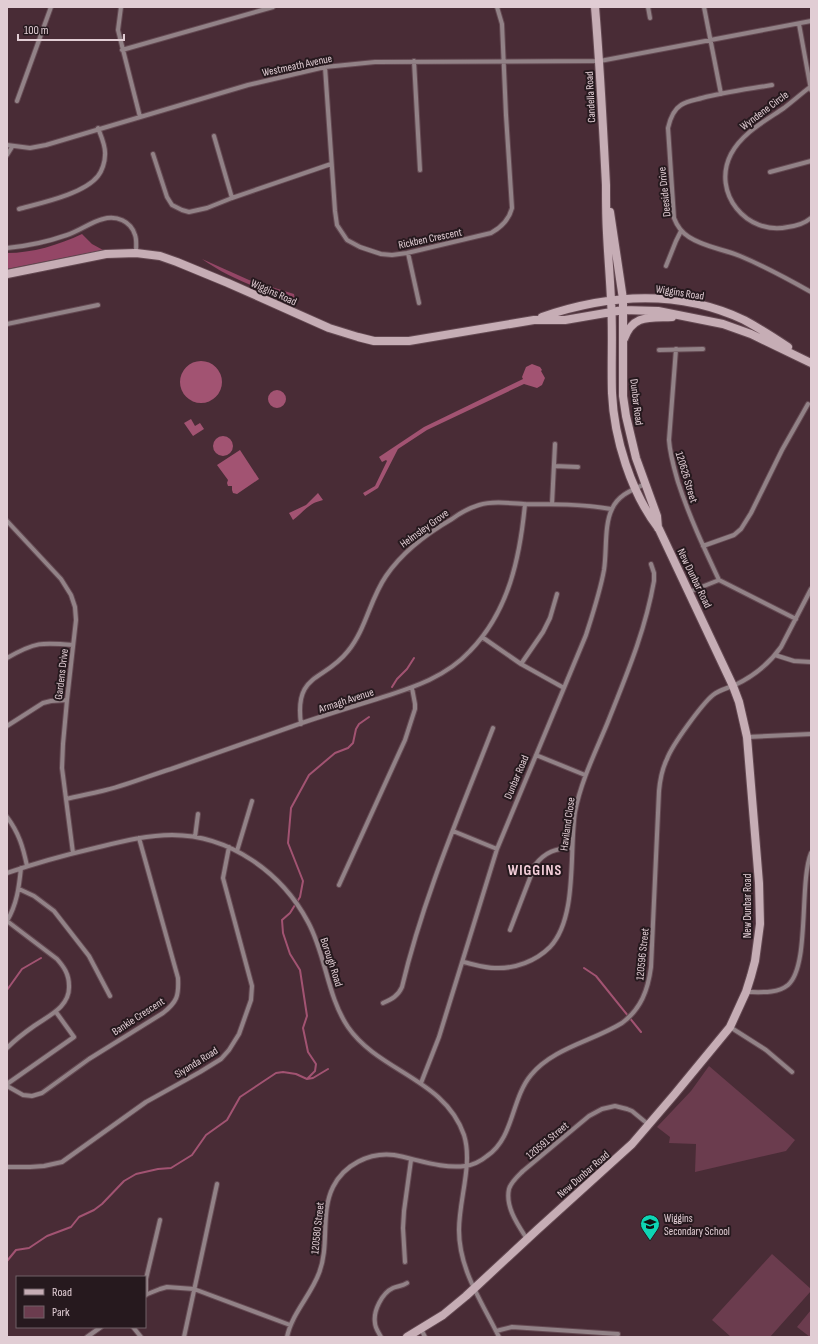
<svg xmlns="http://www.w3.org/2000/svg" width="818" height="1344" font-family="'Sofia Sans Condensed',sans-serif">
  <rect width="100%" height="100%" fill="#492c36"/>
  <path fill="#6b3c4e" d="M709,1066L795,1140L786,1151L695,1172L696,1144L669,1143L670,1137L657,1127L691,1091Z
    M772,1254L811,1289V1291L770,1337H731L712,1320Z
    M811,1310V1337H810L797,1327Z"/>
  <path fill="#944666" d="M82,234L92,244L103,250L7,269V253C32,253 59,245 82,234Z
    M202,259L249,280L294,294L295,301C263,290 230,279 202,259Z"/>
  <path fill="#a25372" d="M180 382a21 21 0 1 1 42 0a21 21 0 1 1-42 0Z
    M532,364L540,367L542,370L541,371L545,378L542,385L537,388L524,384L427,430L398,449L378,488L365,496L363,493L375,486L387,461L386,460L382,462L379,457L424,427L523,379L522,377L526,367Z
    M268 399a9 9 0 1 1 18 0a9 9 0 1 1-18 0Z
    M191,419L195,426L200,423L204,429L193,436L184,423Z
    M213 446a10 10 0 1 1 20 0a10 10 0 1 1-20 0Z
    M240,450L259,479L237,494L233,493L232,490V486H228L227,483L228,480L217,465Z
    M318,493L323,500C320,501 316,502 314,503C306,507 300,515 293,520L289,513L306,505Z"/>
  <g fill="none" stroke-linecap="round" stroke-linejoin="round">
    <path stroke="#a25372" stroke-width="2" d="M392,687L397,679L407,669L414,658
      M584,968L596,976L641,1032
      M7,990L22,969L41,958
      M307,1079L313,1078L328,1069
      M7,1261L16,1250L29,1248L47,1236L71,1227L79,1217L94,1210L102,1204L124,1181L136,1174L158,1169L171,1168L192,1155L206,1135L227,1120L240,1097L276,1073L283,1072L296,1074L307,1079L315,1071L316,1064L308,1052L303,1028L307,1016L300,970L290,954L283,933L282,920L290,913L300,897L303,881L288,843L291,808L309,775L335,753L348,748L353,743L356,729L359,724L369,717"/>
    <defs>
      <path id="street" d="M121,7L118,30L140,117
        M648,7L650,18
        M704,7L721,94
        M799,24L811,90
        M122,50L273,7
        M414,61L420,170
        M325,67L335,211L337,225L347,240L360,247L381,254L392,255L407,253L491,233C502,227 509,220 512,208L506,115L502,24L497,7
        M772,85C749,89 725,92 702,98C695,100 687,101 681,105C673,110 670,119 668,128L674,218C677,226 681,232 689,237C704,247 723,249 740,256C764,266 788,279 811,292
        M810,87C801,94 793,101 784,108C765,121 742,133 731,154C711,193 747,236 788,227C796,226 805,223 811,218
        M17,101L51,7
        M214,136L232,198
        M7,145L30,148L46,145L248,85L325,67L375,62L600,61L811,21
        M153,154L167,197L172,205L182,210L189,212L207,208L232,198L331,164
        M7,155L12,147
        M770,172L811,161
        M19,209C41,203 84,194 98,176C102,171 105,162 105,155C106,146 101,136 98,128
        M7,248C28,246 47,242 67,235C79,231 91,222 103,219C116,215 131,221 135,235C137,240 136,247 136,253
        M408,253L419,303
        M666,266L676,241L681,231
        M7,324L98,305
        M676,349L669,440C670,455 674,468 678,482C689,516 704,548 719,580
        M659,350L703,349
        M554,466L578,467
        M552,504L555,444
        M7,521L61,579L71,595L75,607L76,620L67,700L63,744L62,768L73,853
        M703,546L734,535L741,529L751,513L782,450L808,404
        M689,592L719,580L796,619
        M482,637L521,664L564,688
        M775,655L794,661L811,662
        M7,658C35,642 42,642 73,645
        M521,664L543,632L550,618L557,594
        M301,724C294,672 324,682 348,651C366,629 370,599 386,576C403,551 426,534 452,519C460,513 469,508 479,505C493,501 509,503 524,504C553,504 582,504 611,509
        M7,726L43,703L51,701L67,700
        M747,737L811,734
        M536,755L585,775
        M66,799C78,796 90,794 102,791C125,786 148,776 171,769C214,754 256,739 299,724C325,715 351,707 377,699C411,688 445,678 470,651C509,611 520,557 525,504
        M7,817C19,833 23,847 27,866
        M453,831L497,849
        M195,837L198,814
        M237,851L252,801
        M7,873C36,863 65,855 95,848C120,842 146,835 172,835C230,835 282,873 308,922C326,955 327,996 348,1027C379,1072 445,1079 464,1135C473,1164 459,1199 459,1230C459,1270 482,1302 499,1337
        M339,885L405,740L415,709V704L412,688
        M19,889L34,896L54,911L89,956L110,996
        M7,921L57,959C64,967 69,974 69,986C70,1007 48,1016 34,1026C24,1033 15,1040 7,1048
        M7,921C17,904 19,887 21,868
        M510,930L535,865C545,852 556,848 572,848
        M463,962C473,964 485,968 495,968C515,969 536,961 550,947C578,917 569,851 575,812C581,781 595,753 607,724C626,676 645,632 654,581V573L651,564
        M746,992C760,992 777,994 788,985C810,966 799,883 811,853
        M383,1003C392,999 398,996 402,987C423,898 460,813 493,728
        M730,1027L766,1050L792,1072
        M421,1083L439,1037L497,849L586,635C593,613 600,592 604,570C607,551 604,525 612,509C618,495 632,490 645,484
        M7,1084L74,1037L56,1012
        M7,1086L23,1095L32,1096L42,1093L89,1059L163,1013C177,1002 179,996 178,978L139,838
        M7,1167H30L44,1166L62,1162L146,1102L200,1072L221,1059L229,1050L239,1034L251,1000L252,986L223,878L229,847
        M527,1239C518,1225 505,1207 509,1189C511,1182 518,1176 523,1171L589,1116L602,1109L615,1106L627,1109L632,1111L649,1125
        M405,1262L403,1228L404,1211L411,1160
        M145,1295L160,1289L167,1287L194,1289L290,1325
        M146,1295V1279L160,1220
        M133,1327L141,1337
        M421,1329L425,1337
        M496,1331L512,1327L618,1334
        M87,1337L101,1327
        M184,1337L217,1184
        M287,1337C292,1313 311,1295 319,1273C330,1245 320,1213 333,1187C344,1165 369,1152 394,1155C417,1159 441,1169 465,1166C473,1165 481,1161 487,1156C514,1138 511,1099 531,1075C553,1048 593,1041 622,1023C641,1009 648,990 651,967L659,791C660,780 662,769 667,759C672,745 702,704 713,695C719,690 728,688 735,685C754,676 769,664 781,647L811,589
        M381,1337C379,1333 375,1328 375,1323C373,1311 382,1293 393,1288C398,1286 403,1286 407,1283"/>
      <path id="secondary" d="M610,212L623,299V396L626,416L636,458L657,516L658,528
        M7,274L106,254L136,253L160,256L177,262L228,283L329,328L358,337L374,341H409L534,320H565L623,310L658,311L723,324L751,334L811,363
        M542,317C609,294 678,289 744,320C759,328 773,337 788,347
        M624,339C633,314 650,318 672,317
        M407,1337L443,1315L466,1296L537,1230L632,1144L674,1095L730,1027L746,992L751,976L755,961L760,924L759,883L747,737L739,702L733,686L659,529C631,493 614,438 612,393C611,362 613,331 611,300C610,277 608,255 607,233C606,217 606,201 606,185C603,126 600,66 595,7"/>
    </defs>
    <use href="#street" stroke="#644952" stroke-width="6"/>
    <use href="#secondary" stroke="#644952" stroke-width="10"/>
    <use href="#street" stroke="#928287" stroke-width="4"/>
    <use href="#secondary" stroke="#c6adb5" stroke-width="8"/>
  </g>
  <defs>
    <symbol id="school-pin" viewBox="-11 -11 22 30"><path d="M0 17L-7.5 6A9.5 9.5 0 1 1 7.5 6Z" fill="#0ed5b4" stroke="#26191e"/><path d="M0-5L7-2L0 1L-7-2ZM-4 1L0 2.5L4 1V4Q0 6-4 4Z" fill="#111"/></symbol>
  </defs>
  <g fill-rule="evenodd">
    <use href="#school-pin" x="639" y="1213" width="22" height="30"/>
  </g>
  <g text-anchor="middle" stroke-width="4" stroke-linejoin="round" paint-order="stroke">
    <g font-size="11" fill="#e1cdd4" stroke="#26191e">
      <text transform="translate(297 65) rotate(-12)" y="4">Westmeath Avenue</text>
      <text transform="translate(590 97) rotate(-93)" y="4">Candella Road</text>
      <text transform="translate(764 110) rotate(-37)" y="4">Wyndene Circle</text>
      <text transform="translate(664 192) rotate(-96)" y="4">Deeside Drive</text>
      <text transform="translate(430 238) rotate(-12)" y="4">Rickben Crescent</text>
      <text transform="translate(274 292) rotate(24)" y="4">Wiggins Road</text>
      <text transform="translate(680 292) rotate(9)" y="4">Wiggins Road</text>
      <text transform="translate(637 402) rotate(83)" y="4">Dunbar Road</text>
      <text transform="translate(687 477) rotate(73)" y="4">120626 Street</text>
      <text transform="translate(424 528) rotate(-36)" y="4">Helmsley Grove</text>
      <text transform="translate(695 578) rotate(64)" y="4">New Dunbar Road</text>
      <text transform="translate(61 674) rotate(-83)" y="4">Gardens Drive</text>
      <text transform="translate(346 700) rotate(-18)" y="4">Armagh Avenue</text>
      <text transform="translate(516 777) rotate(-67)" y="4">Dunbar Road</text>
      <text transform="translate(567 824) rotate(-82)" y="4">Haviland Close</text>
      <text transform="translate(747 906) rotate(-90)" y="4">New Dunbar Road</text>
      <text transform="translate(642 954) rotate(-84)" y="4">120596 Street</text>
      <text transform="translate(332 962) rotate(72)" y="4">Borough Road</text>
      <text transform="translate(138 1016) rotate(-33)" y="4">Bankie Crescent</text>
      <text transform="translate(196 1062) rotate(-32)" y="4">Siyanda Road</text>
      <text transform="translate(547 1140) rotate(-40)" y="4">120591 Street</text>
      <text transform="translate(583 1174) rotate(-41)" y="4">New Dunbar Road</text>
      <text transform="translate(317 1228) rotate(-84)" y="4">120580 Street</text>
    </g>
    <g font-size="11" fill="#e1cdd4" stroke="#26191e" text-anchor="start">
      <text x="664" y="1222">Wiggins<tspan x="664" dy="13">Secondary School</tspan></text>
    </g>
    <g font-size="15" font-weight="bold" letter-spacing="1" fill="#f7d1dd" stroke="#26191e">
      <text x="535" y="875">WIGGINS</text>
    </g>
  </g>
  <rect width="818" height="1344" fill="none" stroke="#e1cdd4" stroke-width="16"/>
  <rect x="16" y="1276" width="130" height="52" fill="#26191e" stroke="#716167"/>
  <rect x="24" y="1289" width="20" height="6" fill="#c6adb5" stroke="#716167"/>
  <text x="52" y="1296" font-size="12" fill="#e1cdd4">Road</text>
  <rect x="24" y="1306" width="20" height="12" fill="#6b3c4e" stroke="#716167"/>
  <text x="52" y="1316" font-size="12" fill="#e1cdd4">Park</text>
  <path d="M18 34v6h106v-6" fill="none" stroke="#e1cdd4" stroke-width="2"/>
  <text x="24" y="34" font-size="12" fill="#e1cdd4" stroke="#26191e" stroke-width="3" paint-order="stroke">100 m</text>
</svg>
